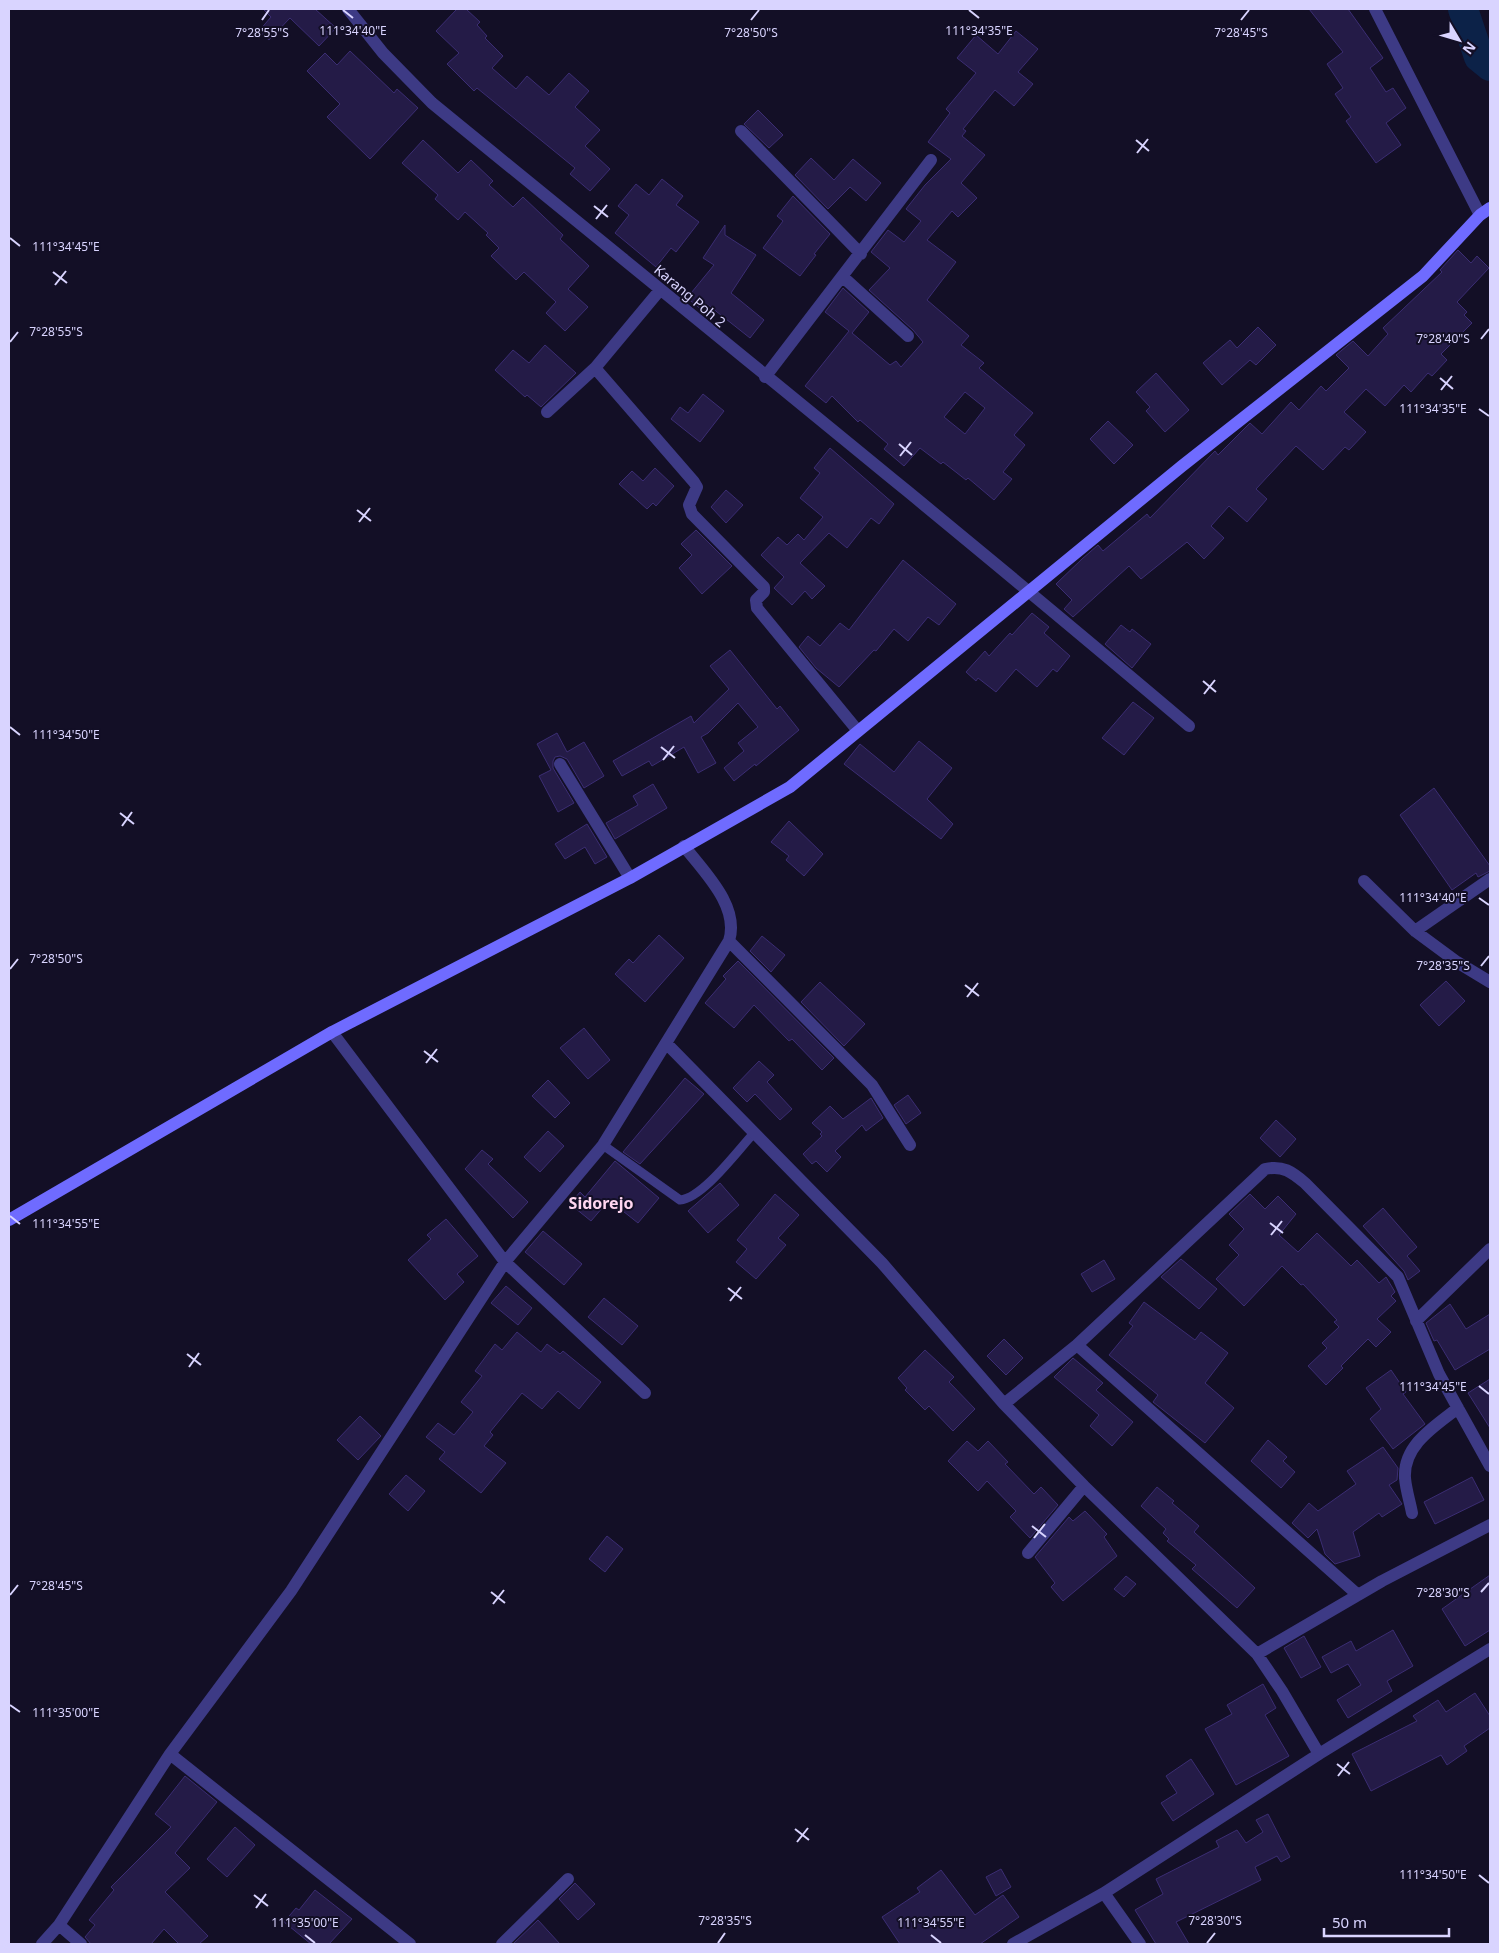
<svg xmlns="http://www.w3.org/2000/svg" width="1499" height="1953" font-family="'Noto Sans',sans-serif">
  <rect width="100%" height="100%" fill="#130f26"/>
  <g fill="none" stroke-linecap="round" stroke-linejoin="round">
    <path stroke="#0c2248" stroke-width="30" d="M1463,9L1479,57L1490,66"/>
  </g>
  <path fill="#241b47" stroke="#3b2d73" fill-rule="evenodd" d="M263,9H315L336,28L319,46L290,18L269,40L259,31L271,17Z
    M457,9H466L480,22L477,25L487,36L485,38L503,56L492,68L516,89L527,76L549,95L569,73L589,91L575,107L600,130L585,146L610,169L590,191L570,174L575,168L477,88L474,91L447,64L459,53L436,31Z
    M1309,9H1348L1383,58L1370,68L1386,92L1393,88L1406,108L1386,123L1401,145L1376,163L1346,121L1351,117L1335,94L1343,88L1327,64L1343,52Z
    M1016,31L1038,49L1018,72L1033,84L1014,106L995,90L963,129L966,131L962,136L985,155L961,183L977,198L958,217L952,211L927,240L956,262L927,300L969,336L961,345L984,363L979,368L1033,413L1014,435L1025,445L1003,472L1012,479L994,500L968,478L966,480L943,462L941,464L920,448L904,466L884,449L888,444L860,420L858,422L832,396L826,403L805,386L849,331L825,312L843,288L869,312L852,333L890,365L896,361L901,367L923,342L913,330L869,290L890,268L871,252L888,230L904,242L921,221L906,209L925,185L951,159L928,142L950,113L946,109L976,73L957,58L976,35L998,54ZM965,392L985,408L965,434L944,417Z
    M350,51L394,93L397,89L418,108L370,159L327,117L340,104L307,71L325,53L337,65Z
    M758,110L783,135L769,148L744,124Z
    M423,140L458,173L471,160L493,181L489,185L513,207L523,197L563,235L560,239L589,266L568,289L588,307L565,331L546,313L556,302L524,272L516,280L491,256L499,248L486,235L488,233L465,212L458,220L435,199L438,195L402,163Z
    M811,158L834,180L853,159L881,183L866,201L850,187L828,209L795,175Z
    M662,179L683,196L676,205L699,222L676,252L671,248L656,267L615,233L629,215L618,206L636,184L649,195Z
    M793,196L830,234L814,254L816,255L800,276L763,248L783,221L777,216Z
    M725,225V235L756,255L731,293L764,320L750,338L707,304L702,310L687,298L714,265L703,258Z
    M1458,250L1471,263L1477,256L1489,268L1457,302L1467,312L1464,315L1472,323L1441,354L1447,360L1432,376L1428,373L1411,392L1404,385L1385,406L1366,389L1344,412L1366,432L1349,450L1345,447L1323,470L1296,446L1256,489L1267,499L1247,522L1229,506L1211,526L1224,538L1204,559L1187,542L1141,579L1129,566L1073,617L1064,609L1072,600L1056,584L1082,559L1098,545L1103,551L1147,514L1150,518L1215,451L1218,455L1250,423L1262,434L1291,402L1299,410L1321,386L1326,391L1349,368L1336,355L1353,341L1368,356L1388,334L1383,328L1442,272L1440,270Z
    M1258,327L1276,345L1256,365L1250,360L1222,385L1203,363L1230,340L1237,348Z
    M545,345L576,373L541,407L527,395L525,397L495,370L513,350L529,363Z
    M1156,373L1189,410L1165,432L1146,411L1150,407L1136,392Z
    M703,394L724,411L700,442L671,419L680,407L688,413Z
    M1108,421L1133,445L1114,464L1090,439Z
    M830,448L894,504L879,524L871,518L847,548L829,533L800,563L825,586L812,599L805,591L792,605L774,588L784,577L761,555L778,537L787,545L798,534L804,540L823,517L800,498L820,473L814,468Z
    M655,468L674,486L656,506L653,503L647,509L619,484L632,471L643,481Z
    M726,490L743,505L726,523L711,507Z
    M696,530L732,566L702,594L679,568L692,555L681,544Z
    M903,560L956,604L939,625L928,617L908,641L894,629L876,651L874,650L839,687L816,668L799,647L808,636L820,646L840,623L849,630Z
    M1032,613L1049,627L1044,633L1070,656L1057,672L1053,669L1037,687L1016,669L996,692L978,678L976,681L966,672L985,651L989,656L1010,633L1012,635Z
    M1121,625L1130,632L1132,629L1151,644L1132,668L1105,644Z
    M730,650L777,709L780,706L799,730L756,766L755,764L734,781L724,768L744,751L738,743L758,727L738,703L708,733L701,737L716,763L698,773L684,747L652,766L649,761L622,776L613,761L691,716L694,723L729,689L710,666Z
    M1133,702L1154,718L1124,755L1102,738Z
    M557,733L567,752L584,742L604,776L584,788L567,759L560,756L555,757L553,761V768L574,803L558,812L539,776L551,770L537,744Z
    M919,741L952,768L927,799L953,824L941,839L844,764L860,744L894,772Z
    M653,784L667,808L615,839L606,823L638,805L633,796Z
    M1434,788L1490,866V871L1478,877L1476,873L1452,890L1400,815Z
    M789,821L823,854L804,876L786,860L789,856L771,842Z
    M587,824L607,857L595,864L585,847L565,859L555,844Z
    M659,935L684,958L645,1002L615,974L629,959L633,963Z
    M762,936L785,955L771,972L750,951Z
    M738,961L834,1058L822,1070L792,1039L789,1041L754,1005L734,1028L705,1003L726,979L723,976Z
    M1446,981L1465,1001L1439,1026L1420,1005Z
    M820,982L865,1024L844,1046L801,1002Z
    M584,1028L610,1060L588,1079L560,1048Z
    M759,1061L774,1075L767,1082L792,1109L780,1120L755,1094L747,1102L733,1088Z
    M685,1078L704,1094L640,1164L623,1152Z
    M548,1080L570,1103L555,1118L532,1096Z
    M908,1095L921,1113L906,1124L894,1105Z
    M871,1098L883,1118L866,1131L862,1125L835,1151L841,1157L827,1172L816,1161L812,1164L803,1154L822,1136L820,1134L822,1132L812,1123L830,1106L843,1119Z
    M1276,1120L1296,1139L1280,1157L1260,1138Z
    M548,1131L564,1146L540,1172L524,1157Z
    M482,1150L493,1159L488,1164L528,1202L513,1218L465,1169Z
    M615,1161L659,1198L638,1223L609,1200L591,1221L570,1204L580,1192L585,1197Z
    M720,1183L739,1205L708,1233L688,1211Z
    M775,1194L799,1215L778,1238L786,1245L756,1279L736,1262L747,1249L737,1240Z
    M1250,1194L1265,1209L1278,1196L1296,1214L1279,1235L1298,1252L1317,1233L1351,1266L1357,1260L1379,1283L1386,1277L1395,1292L1391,1296L1396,1301L1377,1319L1391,1332L1376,1347L1368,1339L1341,1366L1343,1368L1326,1385L1308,1366L1327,1348L1322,1343L1339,1327L1334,1322L1337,1320L1303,1284L1301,1285L1282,1266L1244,1306L1216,1279L1239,1255L1229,1245L1244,1229L1229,1214Z
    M1383,1208L1417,1247L1407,1256L1420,1271L1408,1280L1404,1271L1363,1226Z
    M446,1219L478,1256L457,1274L464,1282L445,1300L408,1260L431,1239L427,1235Z
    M543,1231L582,1264L564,1285L525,1252Z
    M1181,1259L1217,1289L1199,1309L1161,1277Z
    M1104,1260L1115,1279L1092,1292L1081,1274Z
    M506,1286L532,1308L518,1325L491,1303Z
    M604,1298L638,1326L622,1345L588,1317Z
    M1144,1302L1195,1340L1201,1332L1228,1353L1205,1383L1234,1408L1205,1443L1153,1402L1158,1395L1109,1355L1133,1326L1129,1323Z
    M1450,1304L1466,1329L1490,1314V1349L1455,1370L1437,1340L1434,1341L1426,1323Z
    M517,1332L541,1352L547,1344L560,1354L563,1351L601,1382L579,1409L558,1391L542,1409L522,1393L490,1432L493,1435L484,1446L506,1463L481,1493L439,1459L445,1452L426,1437L438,1423L454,1435L473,1412L461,1402L482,1376L475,1371L495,1344L502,1350Z
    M1004,1339L1023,1358L1006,1375L987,1356Z
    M925,1350L954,1377L949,1382L975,1409L953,1431L929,1406L925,1410L905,1390L907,1388L898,1378Z
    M1073,1358L1103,1383L1096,1390L1133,1422L1112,1446L1090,1426L1099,1415L1054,1377Z
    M1391,1370L1406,1392L1403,1394L1425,1424L1393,1449L1370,1419L1381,1409L1366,1388Z
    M1490,1379V1428L1468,1393Z
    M360,1416L381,1436L358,1460L337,1440Z
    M1268,1440L1287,1457L1283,1461L1295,1472L1281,1488L1251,1461Z
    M967,1441L978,1451L988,1441L1008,1462L1005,1464L1034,1494L1041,1487L1058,1505L1030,1538L1010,1517L1016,1511L987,1481L978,1491L948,1461Z
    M1383,1447L1398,1468L1397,1480L1389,1485L1402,1504L1382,1517L1379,1513L1353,1532L1360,1556L1335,1564L1325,1554L1317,1529L1308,1538L1292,1523L1309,1503L1318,1511L1356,1484L1347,1471Z
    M406,1475L425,1491L408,1511L389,1494Z
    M1472,1477L1484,1500L1435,1524L1424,1502Z
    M1157,1487L1174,1501L1172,1503L1199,1526L1194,1532L1255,1588L1237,1608L1192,1569L1196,1565L1167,1541L1169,1539L1163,1533L1166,1529L1141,1506Z
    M1085,1511L1107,1534L1104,1537L1117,1556L1063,1601L1051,1587L1055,1583L1035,1557L1069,1517L1073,1521Z
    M607,1536L623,1549L605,1572L589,1559Z
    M1490,1575V1630L1465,1646L1442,1609Z
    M1126,1576L1136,1584L1124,1597L1114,1589Z
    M1393,1630L1413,1666L1387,1681L1392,1691L1348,1718L1337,1700L1361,1685L1348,1664L1331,1673L1322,1657L1351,1641L1356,1651Z
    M1304,1636L1321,1667L1301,1678L1284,1648Z
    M1263,1684L1276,1708L1265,1715L1289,1756L1236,1785L1205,1729L1232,1714L1227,1705Z
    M1475,1693L1490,1716V1728L1464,1746L1467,1751L1447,1765L1441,1755L1371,1791L1352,1754L1417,1721L1413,1716L1438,1700L1446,1712Z
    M1191,1759L1214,1794L1173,1821L1161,1803L1177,1793L1166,1776Z
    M185,1776L217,1802L175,1853L190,1868L165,1892L208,1936L199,1944H179L164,1929L151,1944H91L85,1937L95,1925L89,1920L114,1890L111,1887L171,1827L155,1814Z
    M1268,1814L1290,1857L1281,1862L1277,1856L1255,1867L1261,1880L1176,1922L1189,1944H1156L1135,1910L1163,1894L1156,1879L1219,1847L1216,1841L1237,1830L1246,1843L1263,1832L1256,1820Z
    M235,1827L255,1845L227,1877L207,1859Z
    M1001,1869L1011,1887L996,1896L986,1877Z
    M941,1870L975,1915L1003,1895L1019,1917L980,1944H900L882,1917L920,1892L917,1888Z
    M575,1883L595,1904L578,1920L559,1899Z
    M315,1890L352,1919L329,1944H311L284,1922L296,1908L299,1910Z
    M538,1920L560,1944H513Z"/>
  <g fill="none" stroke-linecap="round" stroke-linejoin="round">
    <path stroke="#3d3a85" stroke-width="9" d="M603,1145L680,1200C703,1198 738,1150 754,1133"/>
    <path stroke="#3d3a85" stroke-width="12" d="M348,9L383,53L432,103C685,310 940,515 1189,726
      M1375,9L1480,215
      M741,131L861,254
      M843,277L908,336
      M660,290L595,368L694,482L697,487L689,505L692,514L764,587V592L756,600L757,608L858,731
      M765,377L931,160
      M547,412L595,368
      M560,764L630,878
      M1364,881L1415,931L1457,962L1490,982
      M1415,931L1490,879
      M729,941L872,1085L910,1145
      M332,1032L505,1262L645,1393
      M667,1044L882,1263L1004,1404L1084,1486L1257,1654L1282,1691L1319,1754
      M1416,1321L1490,1249
      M1077,1345L1358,1595
      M1004,1404L1077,1345L1265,1169C1283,1165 1292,1172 1305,1183L1398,1277L1439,1374L1490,1466
      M1412,1513C1410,1502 1406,1490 1405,1478C1403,1445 1435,1426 1458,1408
      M1028,1553L1084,1486
      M1257,1654L1382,1581L1490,1525
      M170,1754L410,1944
      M59,1925L81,1944
      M42,1944L59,1925L170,1754L291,1591L505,1262L603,1145L729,941C740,906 704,872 684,846
      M502,1944L568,1879
      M1013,1944L1104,1893
      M1140,1944L1104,1893L1319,1754L1490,1649"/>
    <path stroke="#6f6bff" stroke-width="12" d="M9,1220L332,1032L630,878L790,787L1182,466L1423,276L1480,215L1490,208"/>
  </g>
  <path fill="none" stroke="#d9d4ff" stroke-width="2" d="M343,10L353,18M969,10L979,18M262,20L269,10M751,20L759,10M1241,20L1249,10M1136,140L1149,151M1137,153L1148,139M594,206L608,217M596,219L607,205M10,238L20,246M53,272L67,283M55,285L66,271M1481,339L1489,329M10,342L18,332M1440,378L1453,389M1441,390L1452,376M1479,409L1489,416M899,444L912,455M900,456L911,442M357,510L371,521M359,522L370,508M1203,681L1216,692M1204,694L1215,680M10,727L20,735M661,747L675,758M663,760L674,746M120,813L134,824M122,826L132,812M1479,898L1489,905M1481,966L1489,956M10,969L18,959M965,985L979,996M967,997L978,983M424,1051L438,1062M426,1063L437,1049M10,1216L20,1224M1270,1223L1283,1233M1271,1235L1282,1221M728,1288L742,1299M730,1301L741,1287M187,1354L201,1365M189,1367L199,1353M1479,1386L1489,1394M1032,1526L1046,1537M1034,1538L1045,1524M491,1592L505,1603M1481,1592L1489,1583M10,1595L18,1585M493,1604L504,1590M10,1705L20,1712M1337,1764L1350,1774M1338,1776L1349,1762M795,1829L809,1840M797,1842L808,1828M1479,1875L1489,1883M254,1895L268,1906M256,1908L266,1894M305,1935L315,1943M931,1935L941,1943M718,1943L725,1933M1207,1943L1215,1933"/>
  <g text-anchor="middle" stroke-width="4" stroke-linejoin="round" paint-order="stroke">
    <g font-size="14" fill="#d9d4ff" stroke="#130f26">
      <text transform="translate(690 296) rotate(40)" y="5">Karang Poh 2</text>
    </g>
    <g font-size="16" font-weight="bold" fill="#ffd6f0" stroke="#130f26">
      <text x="601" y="1209">Sidorejo</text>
    </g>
  </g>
  <g font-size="12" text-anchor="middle" fill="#d9d4ff" stroke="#130f26" stroke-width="4" stroke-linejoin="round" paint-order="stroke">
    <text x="353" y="35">111°34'40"E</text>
    <text x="979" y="35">111°34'35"E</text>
    <text x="262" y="37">7°28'55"S</text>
    <text x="1241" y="37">7°28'45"S</text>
    <text x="751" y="37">7°28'50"S</text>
    <text x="66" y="251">111°34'45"E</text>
    <text x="56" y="336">7°28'55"S</text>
    <text x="1443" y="343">7°28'40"S</text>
    <text x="1433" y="413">111°34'35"E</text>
    <text x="66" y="739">111°34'50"E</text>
    <text x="1433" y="902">111°34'40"E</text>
    <text x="56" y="963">7°28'50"S</text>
    <text x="1443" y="970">7°28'35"S</text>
    <text x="66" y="1228">111°34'55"E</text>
    <text x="1433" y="1391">111°34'45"E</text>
    <text x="56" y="1590">7°28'45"S</text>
    <text x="1443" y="1597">7°28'30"S</text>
    <text x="66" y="1717">111°35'00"E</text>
    <text x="1433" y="1879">111°34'50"E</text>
    <text x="725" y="1925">7°28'35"S</text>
    <text x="1215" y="1925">7°28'30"S</text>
    <text x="305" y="1927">111°35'00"E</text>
    <text x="931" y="1927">111°34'55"E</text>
  </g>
  <rect width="1499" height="1953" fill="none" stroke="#d9d4ff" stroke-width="20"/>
  <g transform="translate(1459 40) rotate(128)" stroke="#130f26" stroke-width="4" paint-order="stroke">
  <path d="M0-4L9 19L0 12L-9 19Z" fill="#d9d4ff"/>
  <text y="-8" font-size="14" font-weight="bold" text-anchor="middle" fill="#d9d4ff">N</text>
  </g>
  <path d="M1324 1928v8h125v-8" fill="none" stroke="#d9d4ff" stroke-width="2.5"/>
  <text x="1332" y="1928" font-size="15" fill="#d9d4ff" stroke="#130f26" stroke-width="4" paint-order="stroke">50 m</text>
</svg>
